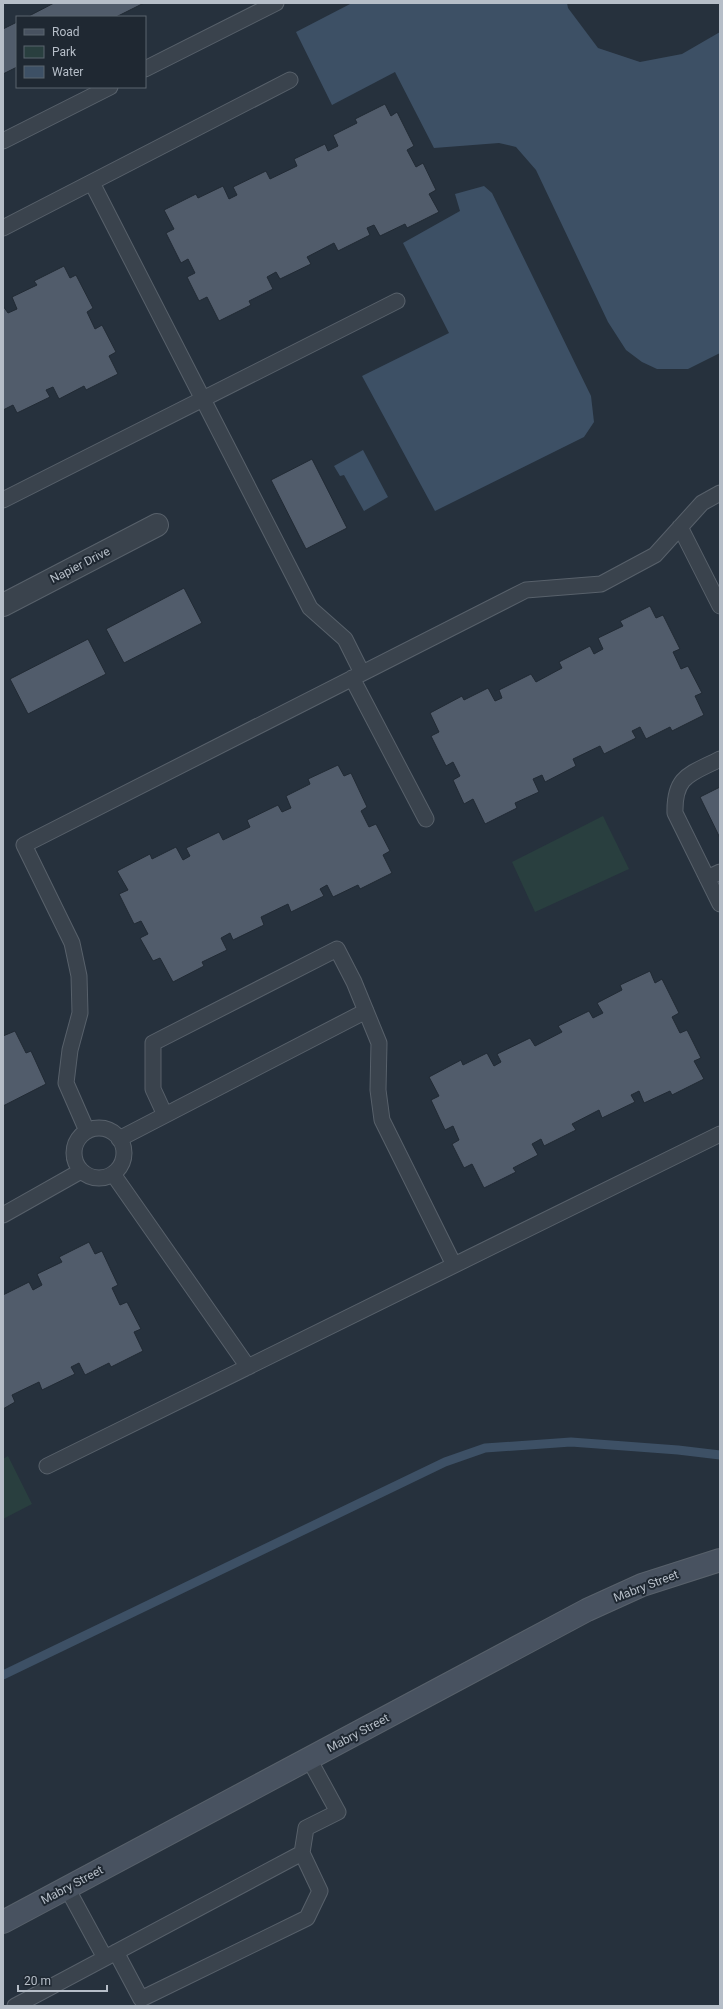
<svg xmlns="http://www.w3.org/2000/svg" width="723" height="2009" font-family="Roboto,sans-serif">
  <rect width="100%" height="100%" fill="#26313d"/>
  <path fill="#293f3f" d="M603,816L629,869L535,912L512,862Z
    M8,1456L32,1504L3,1519V1459Z"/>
  <path fill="#3d5065" d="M352,3H567L568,8L598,48L640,62L682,54L720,32V353L688,369H657L642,362L626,350L608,322L536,170L516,147L499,143L434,148L395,72L332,105L296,32Z
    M484,186L492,193L591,396L594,422L584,437L435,511L362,376L449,333L403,243L460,211L455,194Z
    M363,450L388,497L364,511L344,475L340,476L334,466Z"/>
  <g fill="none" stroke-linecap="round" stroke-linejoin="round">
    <path stroke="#3d5065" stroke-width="9" d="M3,1675L445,1462L485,1448L571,1442L678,1450L720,1455"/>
  </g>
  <path fill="#515c6b" stroke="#212a34" d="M54,3H144L116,17H27Z
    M17,22V67L3,74V29Z
    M385,104L391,116L397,112L414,146L407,150L416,167L423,163L436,190L429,194L439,212L407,228L405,224L380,236L374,225L367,228L370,235L338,251L334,243L307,257L311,264L280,279L276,272L267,277L273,289L249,301L251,305L219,321L207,297L199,301L187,277L195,273L188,259L181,263L166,233L174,229L164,210L196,194L198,198L223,186L229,199L237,195L233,187L266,171L270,179L297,166L294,159L325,144L328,151L338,146L333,135L357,123L355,119Z
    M64,266L70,278L76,275L93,308L87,312L95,329L102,325L116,352L109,356L118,374L86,390L84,386L59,399L53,387L46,390L50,397L17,413L13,405L3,410V306L8,313L17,309L12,297L37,285L34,281Z
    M312,459L347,528L306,549L271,480Z
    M184,588L202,623L124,663L106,629Z
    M650,606L656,618L663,615L680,649L673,652L681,669L688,666L702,693L695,696L704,715L672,731L670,727L646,739L640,727L632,731L636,738L604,754L600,746L573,759L576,766L545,782L542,775L533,779L539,792L515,803L517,808L485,824L473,799L464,804L453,780L460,776L453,762L446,766L431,736L439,732L430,713L462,696L464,700L488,688L495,701L502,698L499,690L531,674L536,682L562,668L559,662L590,646L594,654L603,649L598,638L623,626L620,621Z
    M88,639L106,674L28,714L10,679Z
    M338,765L344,776L351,773L367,807L361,811L369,827L376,824L390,851L383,855L392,873L360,889L358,885L333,897L327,885L320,889L324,896L291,912L288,904L261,917L264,925L233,940L230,933L221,938L227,950L202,962L204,966L173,982L160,958L153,961L140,938L148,934L141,921L134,924L119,894L128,890L117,871L150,854L152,859L176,847L183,860L190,856L186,848L219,832L223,840L250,827L247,820L278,805L282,812L291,808L286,796L310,784L308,779Z
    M720,787V838L700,797Z
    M650,971L655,983L662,979L679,1013L672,1017L680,1033L687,1030L701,1058L694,1061L704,1079L672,1095L670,1091L644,1103L639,1091L631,1095L635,1102L602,1118L599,1110L572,1124L576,1130L544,1146L541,1139L532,1144L538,1155L513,1168L516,1172L484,1188L472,1164L464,1168L452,1144L459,1140L453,1126L445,1130L431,1100L439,1096L429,1077L461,1060L463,1065L487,1053L494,1066L501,1062L497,1054L530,1038L535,1046L562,1032L558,1026L589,1011L593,1018L603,1013L597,1003L622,990L620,985Z
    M15,1031L26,1053L31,1051L46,1084L3,1106V1036Z
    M89,1242L95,1254L102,1251L118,1285L112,1288L120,1305L127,1302L141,1329L134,1332L143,1351L111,1367L109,1363L85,1375L79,1363L71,1367L75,1374L42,1390L39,1382L12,1395L15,1402L3,1409V1295L29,1282L33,1290L42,1285L37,1274L62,1262L59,1257Z"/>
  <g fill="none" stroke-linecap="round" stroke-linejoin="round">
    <defs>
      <path id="lane" d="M145,69L276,3
        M3,141L110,87
        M92,183L310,608L345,639L362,673
        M3,228L290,80
        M3,500L397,301
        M680,527L720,606
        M352,678L426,819
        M720,759C691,774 674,775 675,813L720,904
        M707,878L720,872
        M165,1115L153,1089V1043L337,949L354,982L379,1043L378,1090L382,1120L454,1265
        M74 1153a25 25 0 1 1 50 0a25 25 0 1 1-50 0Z
        M87,1131L66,1083L70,1050L80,1013L79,976L72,943L24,845L526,590L601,584L655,555L702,503L720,493
        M119,1139L366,1011
        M113,1174L248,1367
        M3,1215L81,1171
        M47,1466L720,1134
        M67,1888L105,1958
        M116,1952L141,1999L307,1918L320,1891L302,1853
        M15,2006L302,1853L306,1828L338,1812L309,1759"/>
      <path id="street" d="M3,605L157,525"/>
      <path id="secondary" d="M3,1922L587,1610L642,1585L720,1560"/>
    </defs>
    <use href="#lane" stroke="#58616b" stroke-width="17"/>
    <use href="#street" stroke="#58616b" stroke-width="24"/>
    <use href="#secondary" stroke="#58616b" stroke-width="24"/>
    <use href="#lane" stroke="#3a434d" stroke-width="15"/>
    <use href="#street" stroke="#3a434d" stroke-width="22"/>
    <use href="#secondary" stroke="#485260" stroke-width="22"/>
  </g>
  <g text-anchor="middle" stroke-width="4" stroke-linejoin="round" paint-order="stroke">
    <g font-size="12" fill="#b6bec8" stroke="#1f2832">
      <text transform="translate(80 565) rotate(-27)" y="4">Napier Drive</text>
      <text transform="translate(646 1586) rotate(-21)" y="4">Mabry Street</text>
      <text transform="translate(358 1733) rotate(-28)" y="4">Mabry Street</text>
      <text transform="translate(72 1885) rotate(-28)" y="4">Mabry Street</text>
    </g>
  </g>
  <rect width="723" height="2009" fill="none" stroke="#b6bec8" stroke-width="8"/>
  <rect x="16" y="16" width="130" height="72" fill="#1f2832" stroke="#5b646e"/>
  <rect x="24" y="29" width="20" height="6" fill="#485260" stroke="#5b646e"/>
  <text x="52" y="36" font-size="12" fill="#b6bec8">Road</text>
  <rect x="24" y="46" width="20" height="12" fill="#293f3f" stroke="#5b646e"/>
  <text x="52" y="56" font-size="12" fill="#b6bec8">Park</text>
  <rect x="24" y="66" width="20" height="12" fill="#3d5065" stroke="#5b646e"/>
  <text x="52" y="76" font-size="12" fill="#b6bec8">Water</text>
  <path d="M18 1985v6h89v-6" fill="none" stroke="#b6bec8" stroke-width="2"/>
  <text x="24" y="1985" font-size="12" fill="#b6bec8" stroke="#1f2832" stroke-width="3" paint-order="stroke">20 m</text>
</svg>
